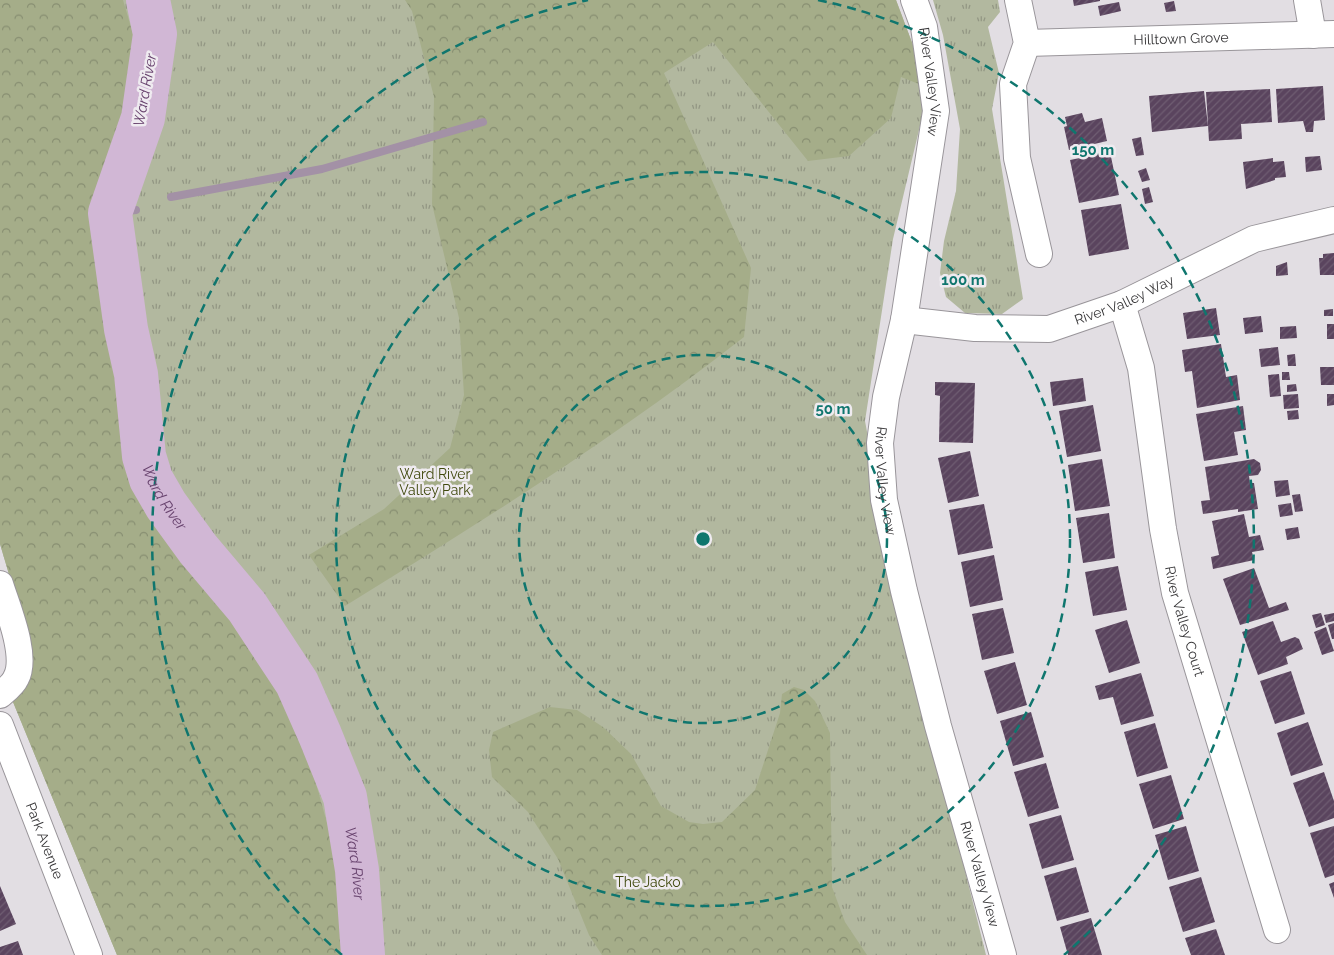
<svg xmlns="http://www.w3.org/2000/svg" width="1334" height="955" font-family="Raleway,sans-serif">
  <defs>
    <pattern id="grass-tufts" width="24" height="20" patternUnits="userSpaceOnUse" patternTransform="scale(1.25)"><rect width="24" height="20" fill="#b2b89f"/><path d="M3 7l-1-3M5 7V3M7 7l1-3M15 17l-1-3M17 17v-4M19 17l1-3" fill="none" stroke="#929683"/></pattern>
    <pattern id="forest-crowns" width="20" height="18" patternUnits="userSpaceOnUse" patternTransform="scale(1.25)"><rect width="20" height="18" fill="#a5ad89"/><path d="M2 6a3 3 0 1 1 6 0M12 15a3 3 0 1 1 6 0" fill="none" stroke="#878e71"/></pattern>
    <pattern id="building-hatch" width="6" height="6" patternUnits="userSpaceOnUse" patternTransform="scale(1.25)"><rect width="6" height="6" fill="#5a445e"/><path d="M-1 1l2-2M0 6l6-6M5 7l2-2" fill="none" stroke="#6f5d72"/></pattern>
  </defs>
  <rect width="100%" height="100%" fill="#e2dee3"/>
  <path fill="url(#grass-tufts)" d="M0,0H896L929,88L893,239L865,421L901,614L986,955H117L13,702L29,663L24,625L0,544Z
    M933,0H998L1000,12L988,27L999,73L992,109L1023,299L1002,314L965,313L946,297L940,273L944,241L956,191L960,129L943,35Z"/>
  <path fill="url(#forest-crowns)" d="M0,0H123L136,44L133,103L96,214L106,298L126,359L134,467L145,492L223,603L301,730L346,891L350,955H117L13,702L29,663L24,625L0,544Z
    M405,0H896L929,88L901,77L891,118L849,156L808,161L713,42L664,73L751,268L744,337C618,436 481,522 345,606L309,555L384,509L450,448L464,395L459,318L432,204L434,97L412,11Z
    M794,687L804,690L815,701L830,733L832,887L845,922L867,955H602L589,935L558,859L528,812L492,777L489,750L493,732L550,707L577,710L603,727L631,754L661,806L689,822L703,824L722,822L755,790L780,713L782,694Z"/>
  <g fill="none" stroke-linecap="round" stroke-linejoin="round">
    <path stroke="#a391a6" stroke-width="8" d="M171,197L322,169L483,122
      M110,213L136,210"/>
    <path stroke="#d1b7d5" stroke-width="44" id="s1" d="M148,0L155,34L143,118L110,213L126,329L136,374L144,456L151,479L166,505L198,549L247,607L297,683L320,735L345,797L357,870L363,955"/>
  </g>
  <path fill="url(#building-hatch)" d="M1073,0H1100V1L1074,6Z
    M1174,1L1176,11L1166,12L1164,3Z
    M1119,2L1121,11L1100,16L1098,6Z
    M1323,86L1325,120L1314,121L1313,132H1306L1303,121L1278,123L1276,89Z
    M1270,89L1272,122L1241,124L1242,139L1209,141L1206,92Z
    M1204,91L1208,126L1152,132L1149,96Z
    M1082,113L1085,122L1102,118L1107,141L1069,150L1064,127L1067,126L1065,117Z
    M1141,137L1144,155L1136,156L1132,139Z
    M1110,152L1119,195L1079,203L1070,160Z
    M1320,156L1322,170L1306,172L1305,157Z
    M1273,158V162L1284,161L1286,177L1275,178V180L1246,189L1243,162Z
    M1146,168L1150,180L1142,182L1138,171Z
    M1149,187L1153,202L1145,204L1142,189Z
    M1121,204L1129,249L1089,256L1081,210Z
    M1334,253V275H1320L1319,258H1323V254Z
    M1287,262L1288,275L1276,276V266Z
    M1216,308L1220,335L1187,339L1183,313Z
    M1333,309V316H1324V310Z
    M1261,316L1263,332L1245,334L1243,318Z
    M1327,324H1334V339H1327Z
    M1296,326L1297,338L1280,339V327Z
    M1221,344L1226,377L1237,375L1240,400L1197,408L1192,371L1185,372L1182,350Z
    M1278,347L1280,365L1261,367L1259,349Z
    M1295,354L1296,366H1288L1287,355Z
    M1320,367H1334V385H1321Z
    M1282,372H1289L1290,380H1282Z
    M1279,374L1281,396L1270,397L1268,375Z
    M1083,378L1086,401L1053,406L1050,382Z
    M935,382L975,383L973,443L939,442L940,396L935,395Z
    M1296,384L1297,391L1287,392V385Z
    M1298,394L1299,408L1284,409L1283,395Z
    M1327,394H1334V405L1327,406Z
    M1093,405L1101,451L1067,457L1059,411Z
    M1243,406L1246,430L1234,432L1238,455L1204,461L1196,414Z
    M1298,410L1299,419L1288,420L1287,411Z
    M970,451L979,496L948,503L938,458Z
    M1102,459L1110,506L1075,511L1068,465Z
    M1254,459L1260,463L1261,470L1258,475L1249,476L1250,483H1254L1258,509L1238,512V509L1203,514L1201,501L1210,500L1205,467Z
    M1288,480L1290,495L1276,497L1274,481Z
    M1300,494L1303,511L1295,512L1292,495Z
    M1291,503L1293,515L1280,517L1278,505Z
    M984,504L993,548L958,555L949,510Z
    M1109,513L1115,558L1083,563L1076,518Z
    M1244,514L1249,537L1260,535L1264,550L1252,552L1254,560L1213,569L1211,557L1219,555L1212,521Z
    M1298,527L1300,538L1287,540L1285,529Z
    M994,555L1003,600L970,607L961,562Z
    M1118,566L1127,610L1093,616L1085,572Z
    M1254,568L1269,608L1286,602L1289,610L1240,625L1223,579Z
    M1003,608L1014,653L982,660L972,614Z
    M1321,613L1325,625L1316,628L1312,615Z
    M1334,613V621L1326,623L1324,615Z
    M1127,620L1140,663L1109,673L1095,630Z
    M1273,621L1281,642L1295,637L1299,639L1303,649L1286,657L1288,664L1258,675L1242,632Z
    M1334,623V639H1332L1328,625Z
    M1326,627L1334,651L1322,655L1314,632Z
    M1015,662L1027,705L997,714L984,671Z
    M1291,671L1305,714L1275,724L1260,681Z
    M1141,673L1154,716L1121,725L1113,697L1099,700L1095,686Z
    M1031,712L1044,757L1013,766L1000,721Z
    M1308,722L1323,765L1291,776L1277,733Z
    M1155,723L1168,768L1137,777L1124,732Z
    M1046,763L1059,808L1028,817L1014,772Z
    M1324,772L1334,801V818L1309,827L1293,783Z
    M1171,775L1184,819L1153,829L1139,784Z
    M1061,815L1074,860L1042,869L1029,824Z
    M1186,826L1199,871L1168,880L1155,835Z
    M1334,826V875L1325,878L1310,833Z
    M1076,867L1089,912L1057,921L1044,876Z
    M1201,877L1215,922L1183,932L1169,887Z
    M1334,882V898L1329,884Z
    M0,886L16,924L0,931Z
    M1091,918L1102,955H1068L1060,927Z
    M1216,929L1225,955H1191L1185,938Z
    M18,941L23,955H0V947Z"/>
  <g fill="none" stroke-linecap="round" stroke-linejoin="round">
    <defs>
      <g id="street">
        <path id="s2" d="M914,0L924,27L936,111L904,320L886,397L880,443L884,500L904,591L938,726L1003,955"/>
        <path d="M1018,0L1027,43L1013,84L1017,158L1039,254"/>
        <path d="M1307,0L1313,35"/>
        <path id="s3" d="M1027,43L1334,34"/>
        <path id="s4" d="M1122,304L1141,368L1163,529L1175,593L1277,930"/>
        <path id="s5" d="M904,320L975,328L1049,329L1122,304L1254,239L1334,220"/>
        <path d="M0,584C7,607 28,656 16,678C13,685 6,690 0,695"/>
        <path id="s6" d="M0,725L89,955"/>
      </g>
    </defs>
    <use href="#street" stroke="#99959a" stroke-width="28"/>
    <use href="#street" stroke="#fff" stroke-width="26"/>
  </g>
  <g fill="none" stroke="#0f766e" stroke-width="2.5" stroke-dasharray="9 6">
    <circle cx="703" cy="539" r="184"/>
    <circle cx="703" cy="539" r="367"/>
    <path d="M342 955A551 551 0 0 1 588 0M818 0A551 551 0 0 1 1064 955"/>
  </g>
  <g text-anchor="middle" stroke-width="5" stroke-linejoin="round" paint-order="stroke">
    <g font-size="14" fill="#383739" stroke="#efebf0">
      <text dy="5" stroke="none"><textPath href="#s3" startOffset="154">Hilltown Grove</textPath></text>
      <text dy="5" stroke="none"><textPath href="#s2" startOffset="84">River Valley View</textPath></text>
      <text dy="5" stroke="none"><textPath href="#s5" startOffset="226">River Valley Way</textPath></text>
      <text dy="5" stroke="none"><textPath href="#s2" startOffset="489">River Valley View</textPath></text>
      <text dy="5" stroke="none"><textPath href="#s4" startOffset="324">River Valley Court</textPath></text>
      <text dy="5" stroke="none"><textPath href="#s6" startOffset="124">Park Avenue</textPath></text>
      <text dy="5" stroke="none"><textPath href="#s2" startOffset="894">River Valley View</textPath></text>
    </g>
    <g font-size="14" fill="#40490d" stroke="#efebf0">
      <text x="435" y="479">Ward River<tspan x="435" dy="16">Valley Park</tspan></text>
      <text x="648" y="887">The Jacko</text>
    </g>
    <g font-size="15" font-style="italic" fill="#68436e" stroke="#efebf0">
      <text transform="translate(145 90) rotate(-80)" y="5">Ward River</text>
      <text dy="5" stroke="none"><textPath href="#s1" startOffset="512">Ward River</textPath></text>
      <text dy="5" stroke="none"><textPath href="#s1" startOffset="932">Ward River</textPath></text>
    </g>
  </g>
  <circle cx="703" cy="539" r="8" fill="#0f766e" stroke="#efebf0" stroke-width="2.5"/>
  <g font-size="15" text-anchor="middle" font-weight="bold" fill="#0f766e" stroke="#efebf0" stroke-width="5" stroke-linejoin="round" paint-order="stroke">
    <text x="1093" y="155">150 m</text>
    <text x="963" y="285">100 m</text>
    <text x="833" y="414">50 m</text>
  </g>
</svg>
